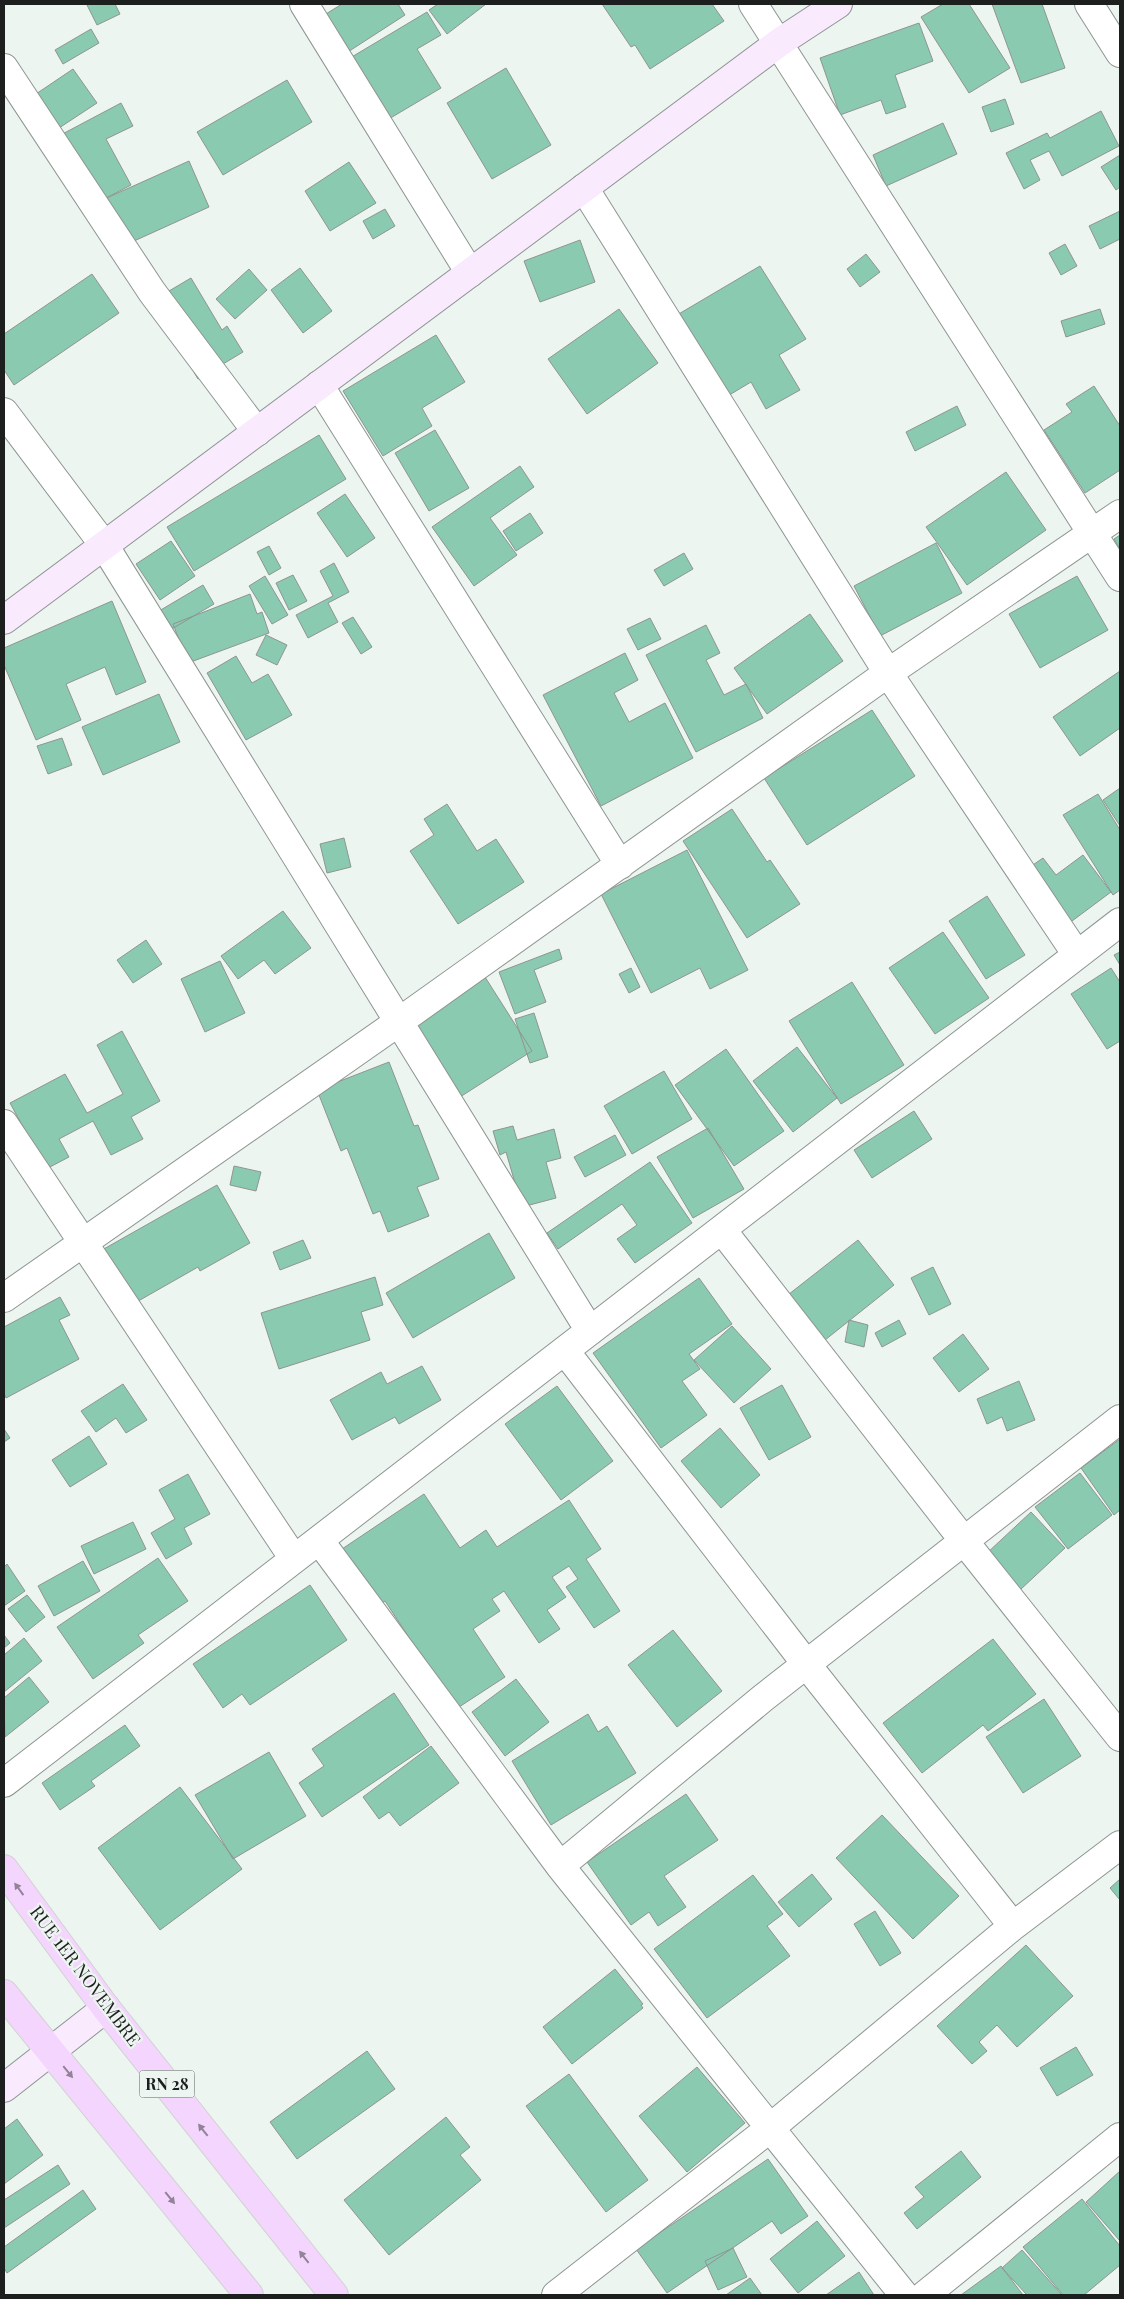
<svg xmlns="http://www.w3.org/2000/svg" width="1124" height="2299" font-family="'Playfair Display',serif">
  <rect width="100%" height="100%" fill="#edf5f1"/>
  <path fill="#8acab0" stroke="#8e9592" d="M89,4H115L120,14L97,25L87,5Z
    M342,4H398L405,15L337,59L313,22Z
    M438,4H486L447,34L429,10Z
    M602,4H712L724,21L650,69L635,45L631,47Z
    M943,4H969L1010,68L969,93L921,17Z
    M992,4H1042L1065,68L1021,83Z
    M427,12L441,35L417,49L441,88L377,126L340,64Z
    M919,23L933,61L895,75L906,107L886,114L881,100L840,115L820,58Z
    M91,29L99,43L63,64L55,50Z
    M506,68L551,145L492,179L447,103Z
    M73,69L97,103L56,130L33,96Z
    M287,80L312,122L223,175L197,132Z
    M1005,99L1014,124L991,132L982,107Z
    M121,103L133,126L106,139L131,185L89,207L53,139Z
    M1101,111L1119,146L1062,176L1049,151L1030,160L1040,180L1024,189L1006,153L1047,133L1050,138Z
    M943,123L957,154L886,186L873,155Z
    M1120,155V187L1116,190L1101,167Z
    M189,161L209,207L112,251L91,205Z
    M349,162L376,203L330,231L305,191Z
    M385,209L395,226L373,239L363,221Z
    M1120,211V239L1100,249L1089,226Z
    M580,240L595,282L540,302L524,261Z
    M1065,244L1077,266L1061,275L1049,253Z
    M866,254L880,272L860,287L847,269Z
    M760,266L806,339L779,355L800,390L766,409L751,382L726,397L677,315Z
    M300,268L332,311L303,333L271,290Z
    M249,269L267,290L235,319L216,299Z
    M92,274L119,313L14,385L4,370V334Z
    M191,278L222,330L227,326L243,352L198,379L152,301Z
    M619,309L658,363L587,414L548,359Z
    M1100,309L1105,324L1066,337L1061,321Z
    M436,335L465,382L422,408L432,426L383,456L343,391Z
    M1094,386L1120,426V470L1085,493L1044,430L1072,412L1066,404Z
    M957,406L966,425L915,451L906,432Z
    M435,430L469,488L429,511L395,453Z
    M319,435L346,479L194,571L167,527Z
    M520,466L534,487L490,518L517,555L474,586L432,527Z
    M1006,472L1046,530L967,585L926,527Z
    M345,494L375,538L347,557L317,513Z
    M530,513L543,533L516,551L503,531Z
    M1120,535V549L1114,539Z
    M171,541L195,576L160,600L136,564Z
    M936,543L962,593L880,636L854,586Z
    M269,546L281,568L269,575L257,552Z
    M684,553L693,569L664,586L654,570Z
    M334,563L349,592L328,603L338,622L308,638L296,615L333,596L320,571Z
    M293,575L307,601L289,610L276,583Z
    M265,576L288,615L272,624L249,586Z
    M1077,576L1108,630L1040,668L1009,614Z
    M203,585L214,604L170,630L159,611Z
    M250,594L257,614L262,612L269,633L188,663L173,624Z
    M112,601L146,682L116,695L105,667L66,684L81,720L36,740L4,665V648Z
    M810,614L843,661L767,714L734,668Z
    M353,617L372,647L361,654L342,623Z
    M650,618L661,639L638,650L627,629Z
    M706,625L720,653L706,660L724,695L746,684L763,718L696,752L646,655Z
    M266,635L287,645L277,665L256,655Z
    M625,653L638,680L614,693L629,722L665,703L693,758L601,806L543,695Z
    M236,656L252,683L268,674L292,715L246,740L207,673Z
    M1120,671V728L1080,756L1053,717Z
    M159,694L180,742L103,775L82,727Z
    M872,710L915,776L807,845L764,778Z
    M62,738L72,765L48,774L37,746Z
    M1120,788V826L1103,800Z
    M1098,794L1120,830V890L1113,895L1063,815Z
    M447,804L477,851L496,839L524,882L458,924L410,851L434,835L424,819Z
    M732,809L767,862L770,860L800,904L747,938L683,841Z
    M344,838L351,867L327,873L320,844Z
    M687,850L748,970L710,989L700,968L651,993L601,894Z
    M1083,855L1111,892L1068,924L1027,869L1043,858L1056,875Z
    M987,896L1025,955L986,979L949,921Z
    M283,911L311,948L275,974L264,960L238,979L221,956Z
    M943,932L989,998L935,1034L889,968Z
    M146,940L162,964L133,983L117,960Z
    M559,949L562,959L534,970L546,1002L515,1014L499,972Z
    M1120,952V965L1114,955Z
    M220,961L245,1013L205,1032L181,979Z
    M631,968L640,987L629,993L619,974Z
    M1111,968L1120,982V1041L1107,1049L1071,994Z
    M485,977L532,1051L460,1097L413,1022Z
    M852,982L904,1065L841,1104L789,1021Z
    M534,1013L548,1057L530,1063L515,1019Z
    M122,1031L160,1101L131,1117L143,1139L111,1155L93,1121L59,1139L69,1157L46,1169L10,1103L65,1074L87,1113L123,1094L97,1045Z
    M797,1047L837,1098L793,1132L753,1081Z
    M726,1049L784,1131L734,1166L675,1085Z
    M389,1062L414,1126L418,1125L439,1179L417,1187L429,1216L388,1232L380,1211L373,1214L347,1148L341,1151L317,1090Z
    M664,1071L692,1119L632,1154L604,1106Z
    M914,1111L932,1139L872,1178L854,1150Z
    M513,1126L517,1140L554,1129L561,1158L546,1162L556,1198L522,1207L506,1152L500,1155L493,1131Z
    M708,1128L744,1189L693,1218L657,1157Z
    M615,1135L626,1155L585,1177L574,1157Z
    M650,1162L692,1223L635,1263L617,1239L637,1225L622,1204L558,1249L547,1233Z
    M234,1166L261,1172L256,1191L230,1185Z
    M217,1185L250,1243L200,1271L198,1267L133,1304L102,1250Z
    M489,1233L515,1278L413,1338L386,1293Z
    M303,1240L311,1258L280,1270L273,1252Z
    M858,1240L894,1285L820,1344L784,1298Z
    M933,1267L951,1304L929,1315L911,1278Z
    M375,1277L383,1305L361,1312L370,1340L279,1369L261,1313Z
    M699,1278L732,1324L689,1354L700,1369L682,1381L707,1415L661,1448L593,1353Z
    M60,1297L70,1315L59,1320L79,1359L6,1398L4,1393V1327Z
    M849,1320L868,1325L864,1347L845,1342Z
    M899,1320L906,1334L882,1347L875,1333Z
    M732,1326L771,1369L734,1403L694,1360Z
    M963,1334L989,1369L959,1392L933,1358Z
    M422,1366L441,1400L399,1424L395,1417L352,1440L330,1400L381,1372L387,1384Z
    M1019,1381L1035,1420L1007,1431L1002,1417L987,1424L977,1399Z
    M123,1384L147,1420L126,1433L116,1418L96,1432L81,1411Z
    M782,1385L811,1437L769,1460L740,1408Z
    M557,1386L613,1461L561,1500L505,1424Z
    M720,1428L760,1475L721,1508L681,1461Z
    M4,1429L10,1438L4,1442Z
    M89,1436L107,1464L70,1487L52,1460Z
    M1120,1439V1510L1114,1515L1081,1468Z
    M1080,1473L1112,1515L1068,1549L1035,1507Z
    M188,1474L210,1514L184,1528L192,1544L166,1559L151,1533L175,1519L159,1490Z
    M424,1494L460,1548L486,1530L497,1547L569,1500L601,1549L586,1559L620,1611L594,1628L566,1587L578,1579L569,1566L552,1577L566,1597L547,1610L560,1629L539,1643L504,1591L492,1599L500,1611L473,1629L505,1677L456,1709L385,1601L376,1607L339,1551Z
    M1031,1512L1065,1548L1020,1590L986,1554Z
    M133,1522L146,1549L94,1574L81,1546Z
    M158,1558L188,1601L138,1635L144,1643L93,1679L57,1627Z
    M83,1561L100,1591L54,1616L38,1586Z
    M7,1564L25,1591L4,1606V1567Z
    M310,1585L347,1640L250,1705L242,1694L223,1708L193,1664Z
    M27,1595L45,1617L26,1632L8,1609Z
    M673,1630L722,1691L677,1727L628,1665Z
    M4,1635L10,1643L4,1648Z
    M24,1638L42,1661L4,1692V1655Z
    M993,1639L1036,1694L988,1731L983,1725L922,1773L883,1723Z
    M29,1677L49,1702L5,1737L4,1698Z
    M516,1679L549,1722L505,1756L472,1712Z
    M394,1693L429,1745L322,1817L299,1783L324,1766L312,1749Z
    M1044,1699L1081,1756L1023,1793L986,1737Z
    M588,1714L598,1732L607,1726L636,1773L551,1825L512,1761Z
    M125,1725L140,1746L91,1781L95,1786L60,1810L42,1783Z
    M431,1746L459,1783L400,1826L389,1812L379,1819L363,1797Z
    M269,1752L306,1816L233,1859L195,1795Z
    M180,1787L242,1869L160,1930L98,1848Z
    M686,1794L718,1840L664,1876L686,1907L658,1926L649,1912L631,1925L587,1862Z
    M882,1815L959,1896L913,1939L836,1858Z
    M812,1874L832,1899L799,1927L778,1902Z
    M753,1875L783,1914L767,1926L790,1956L707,2018L654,1949Z
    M1120,1879V1900L1110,1888Z
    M875,1911L901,1953L880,1966L854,1924Z
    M1026,1945L1073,1996L1017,2047L997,2025L979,2042L987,2051L972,2064L937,2026Z
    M615,1969L643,2004L641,2005L643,2008L572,2064L543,2027Z
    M1076,2047L1093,2075L1057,2096L1040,2068Z
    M367,2051L395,2089L297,2159L270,2122Z
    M697,2067L745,2123L687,2172L639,2116Z
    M569,2074L648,2180L606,2212L526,2106Z
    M446,2117L470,2147L460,2155L481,2180L389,2255L344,2200Z
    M17,2119L43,2155L4,2184V2129Z
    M961,2151L981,2177L917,2229L904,2213L924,2197L915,2187Z
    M768,2159L808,2216L781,2234L772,2221L667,2293L636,2249Z
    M58,2165L70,2184L4,2228V2200Z
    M1120,2171V2241L1086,2202Z
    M83,2190L96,2209L7,2273L4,2268V2247Z
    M1082,2199L1120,2246V2265L1084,2295H1063L1023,2247Z
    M817,2221L845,2256L798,2293L770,2259Z
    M733,2248L747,2277L718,2290L705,2261Z
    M1022,2250L1062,2295H1027L1002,2268Z
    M1001,2266L1023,2295H961Z
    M859,2272L874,2295H826Z
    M750,2278L762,2295H726Z"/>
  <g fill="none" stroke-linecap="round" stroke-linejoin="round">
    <defs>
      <path id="street" d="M304,4L470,273
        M753,4L1120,577
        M1089,4L1120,53
        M4,68L152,292L257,432
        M584,188L888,673L1077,955
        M319,385L620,865
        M4,412L104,545L590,1331
        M4,1124L294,1559
        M722,1230L964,1541L1120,1737
        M4,1298L400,1021L888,673L1120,514
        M565,1351L807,1665L1013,1926
        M319,1540L560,1866L904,2295
        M4,1783L1120,922
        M560,1866L763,1698L1120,1419
        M556,2295L769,2129L1013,1926L1120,1845
        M925,2295L1120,2137"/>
      <path id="secondary" d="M4,620L780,42L838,4
        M4,2088L106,2008"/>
      <path id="primary" d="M4,1869L106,2008L334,2295
        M4,1994L249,2295"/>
    </defs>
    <use href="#street" stroke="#8e9592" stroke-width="30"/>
    <use href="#secondary" stroke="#8e9592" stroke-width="30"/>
    <use href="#primary" stroke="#d2d2d2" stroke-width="30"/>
    <use href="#street" stroke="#fff" stroke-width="28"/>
    <use href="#secondary" stroke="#f9eafe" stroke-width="28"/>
    <use href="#primary" stroke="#f3d5fd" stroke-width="28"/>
  </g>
  <defs><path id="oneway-solid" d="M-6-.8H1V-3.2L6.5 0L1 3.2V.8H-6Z" transform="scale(1.25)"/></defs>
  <g fill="#928399">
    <use href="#oneway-solid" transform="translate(19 1889) rotate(-126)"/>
    <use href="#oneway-solid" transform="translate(68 2072) rotate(51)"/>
    <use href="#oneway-solid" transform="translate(203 2130) rotate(-128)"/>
    <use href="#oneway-solid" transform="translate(170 2198) rotate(51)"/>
    <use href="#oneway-solid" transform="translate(304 2257) rotate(-128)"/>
  </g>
  <g text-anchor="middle" stroke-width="4.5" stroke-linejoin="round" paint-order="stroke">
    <rect fill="#edf5f1" stroke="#5b5f5d" stroke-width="1" x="139.5" y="2070.5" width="55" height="27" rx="4"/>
    <g font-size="16" font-weight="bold" fill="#1c1f1e">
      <text x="167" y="2090">RN 28</text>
    </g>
    <g font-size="18" fill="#1c1f1e" stroke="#edf5f1">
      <text transform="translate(85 1976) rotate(53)" y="6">RUE 1ER NOVEMBRE</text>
    </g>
  </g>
  <rect width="1124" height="2299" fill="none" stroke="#1c1f1e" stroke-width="10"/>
</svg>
